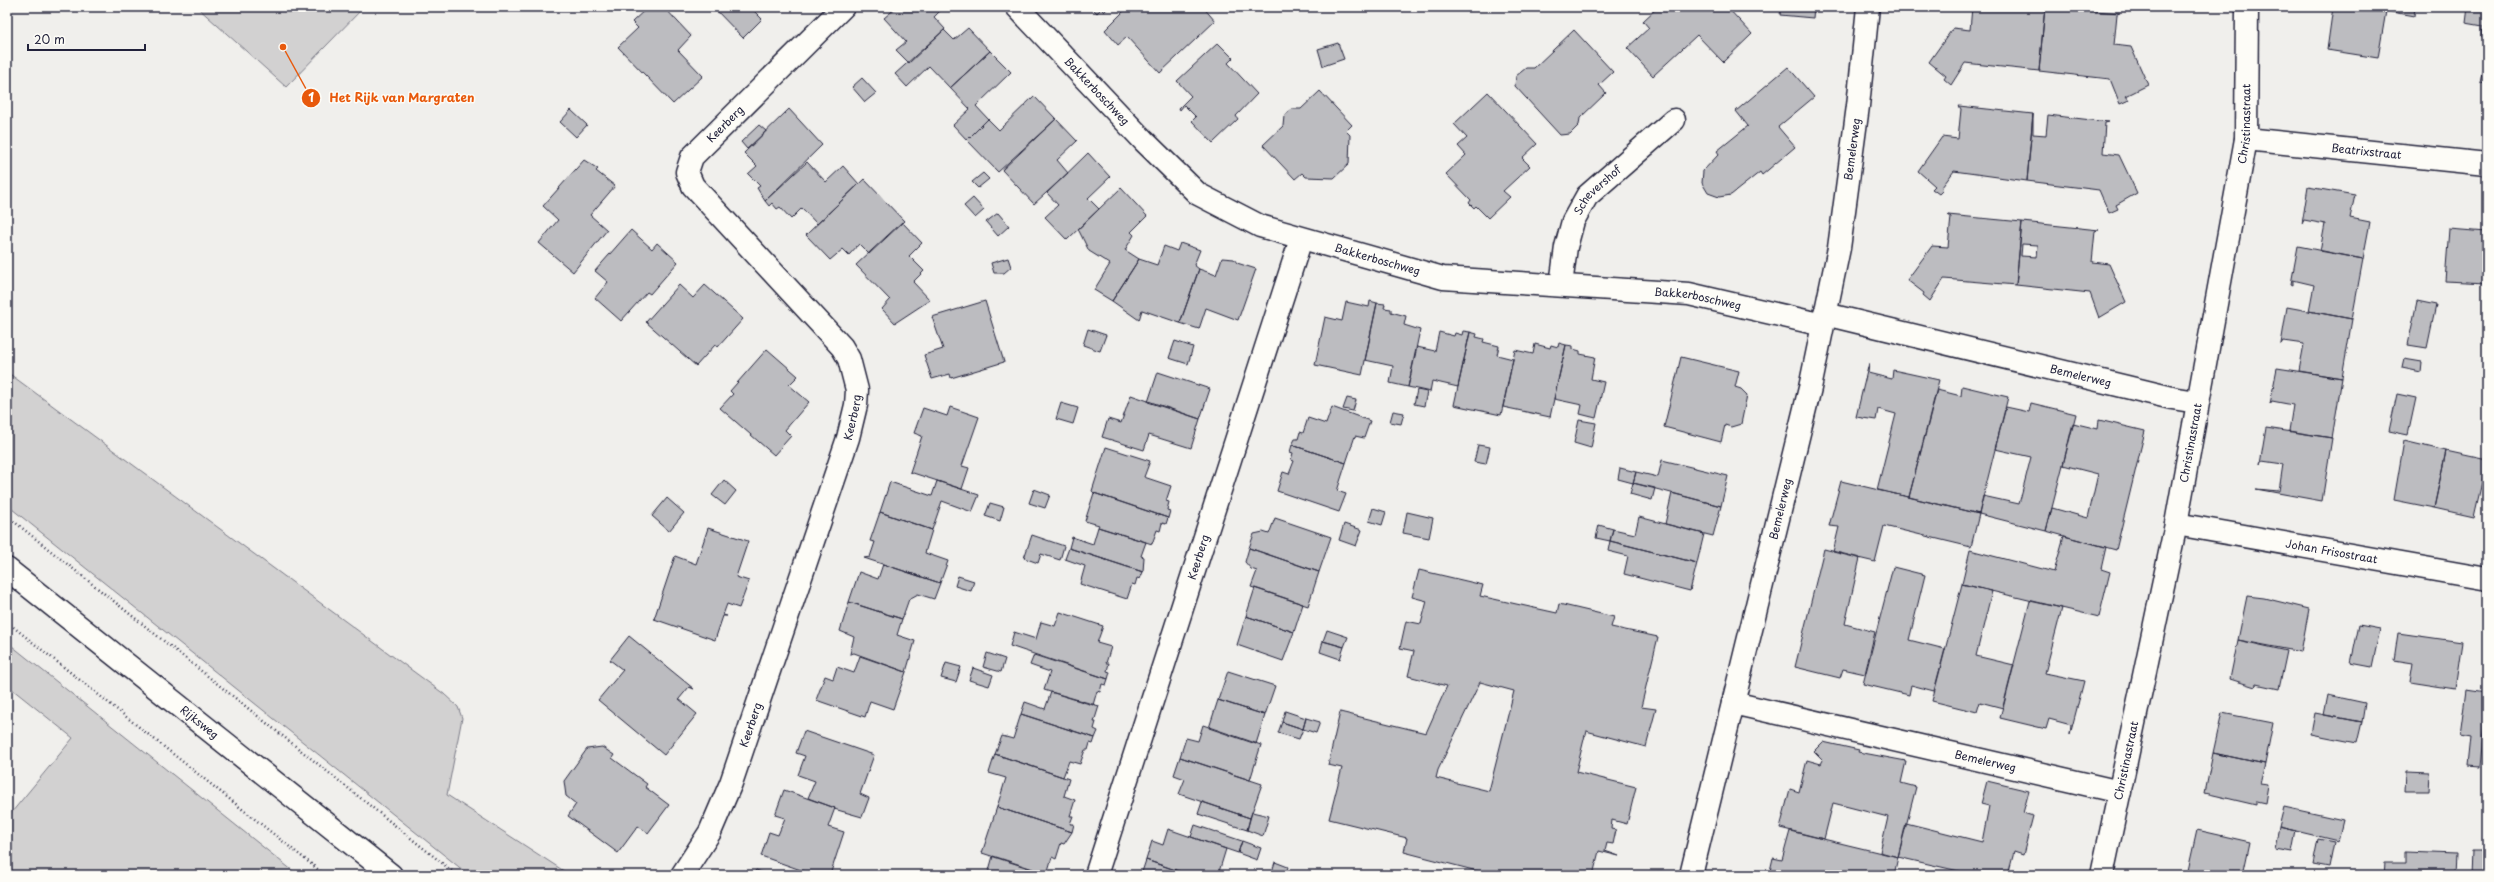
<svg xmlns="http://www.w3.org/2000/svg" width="2494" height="882" font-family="'Playpen Sans',sans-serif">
  <rect width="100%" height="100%" fill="#f0efec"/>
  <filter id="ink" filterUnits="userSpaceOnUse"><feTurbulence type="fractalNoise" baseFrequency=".025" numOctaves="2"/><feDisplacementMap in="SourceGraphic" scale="8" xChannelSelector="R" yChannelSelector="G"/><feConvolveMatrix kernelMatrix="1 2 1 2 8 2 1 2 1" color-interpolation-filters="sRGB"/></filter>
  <g filter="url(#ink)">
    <path fill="#d2d1d1" stroke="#7a7a86" d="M197,7H364L286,87Z
      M7,372L444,694L458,707L462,718L447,795L570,875H469L7,505Z
      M7,642L298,875H7V818L73,738L7,685Z"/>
    <path fill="#bcbcc0" stroke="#22223b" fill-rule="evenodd" d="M648,7H664L691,36L678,50L703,76L673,104L618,47L638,28L632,22Z
      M713,7H756L753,10L762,19L743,38Z
      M897,7H944L934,17L945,29L909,63L896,50L906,42L884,18Z
      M1091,7H1109L1104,12L1101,9L1097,13Z
      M1128,7H1203L1215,21L1160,73L1127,37L1118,45L1105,30Z
      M1658,7H1727L1752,34L1723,62L1697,35L1653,76L1627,48L1649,28L1643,21Z
      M1781,7H1814L1813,18L1780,15Z
      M1972,7H2045L2039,71L1965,63L1951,85L1944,79L1946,76L1929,62L1953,28L1970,30Z
      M2045,7L2120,13L2117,14L2114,45L2131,47L2148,85L2126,96L2129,100L2120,104L2110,79L2039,71Z
      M2333,7H2415L2414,16L2386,11L2378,58L2327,50Z
      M2468,7H2487V38L2482,37L2483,26L2466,23Z
      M968,28L990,51L950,88L929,66L907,87L895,74L944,30L954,40Z
      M1574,30L1613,72L1599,85L1606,93L1580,118L1579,125L1570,134L1560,135L1515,86L1516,76L1526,68H1534Z
      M1218,43L1233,58L1228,63L1257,94L1236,116L1238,119L1213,143L1192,121L1196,117L1184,105L1180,110L1179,108L1191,96L1177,81Z
      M1338,43L1344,59L1323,66L1318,49Z
      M2487,47V84L2480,83Z
      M990,51L1011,72L976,106L988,119L967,140L953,125L970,109L950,88Z
      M1788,67L1814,97L1778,127L1795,147L1762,175L1760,172L1731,195L1719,197L1708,193L1702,183L1703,171L1719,154L1717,151L1748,126L1736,111Z
      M862,78L876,93L865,102L852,87Z
      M1320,91L1352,125L1346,131L1350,135L1349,164L1334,178L1306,177L1302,173L1295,179L1263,145L1283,126L1284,116L1292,109H1301Z
      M1488,92L1537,144L1522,158L1530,166L1503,191L1510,197L1488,218L1476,206L1474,208L1469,203L1471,200L1446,174L1466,155L1458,146L1467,138L1454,124Z
      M1034,96L1056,119L998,172L967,140L988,119L999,130Z
      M1959,106L2033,114L2027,181L1954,171L1942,187L1943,190L1939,194L1932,189L1935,186L1918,171L1942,137L1958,139L1961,109Z
      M789,109L822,145L765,201L757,188L760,186L748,174L757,166L744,153Z
      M571,110L587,125L576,137L560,122Z
      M2033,114V134L2046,135L2048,115L2109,122L2105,123L2103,153L2119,155L2137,193L2116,205L2118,209L2109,213L2099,190L2027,181Z
      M1056,119L1077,141L1057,160L1068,173L1034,204L1002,170Z
      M759,125L766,131L747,149L741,142Z
      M1088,153L1110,177L1088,198L1099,209L1067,240L1045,217L1058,205L1047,193Z
      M584,160L598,169L596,171L615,186L590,215L607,230L573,272L539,243L558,220L543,206Z
      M807,162L826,182L843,166L859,184L817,224L802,208L791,219L780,207L777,209L772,203L769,206L765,201Z
      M983,173L989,179L978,188L972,182Z
      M864,179L904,221L869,254L859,244L849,255L843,249L830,260L806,235Z
      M2308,187L2355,195L2350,218L2370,222L2363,259L2320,251L2325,224L2304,220L2302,224Z
      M1121,188L1147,216L1131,232L1134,235L1125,250L1139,259L1112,301L1094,290L1110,264L1089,251L1078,229Z
      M973,198L984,210L975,218L964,206Z
      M998,213L1009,226L998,236L986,222Z
      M1948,215L2022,222L2016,285L1944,279L1930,301L1923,295L1924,293L1907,280L1932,246L1948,247L1951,217Z
      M902,222L922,243L909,256L924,271L913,282L930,300L895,323L882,309L890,300L856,265Z
      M2022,222L2099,230L2095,231L2092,262L2109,264L2126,302L2099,318L2090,293L2016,285ZM2022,244L2038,245L2037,257L2021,256Z
      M2449,229L2487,232V283L2445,281Z
      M631,230L652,249L657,243L678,262L650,294L647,292L621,321L595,298L608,282L595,271Z
      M1180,243L1200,250L1194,265L1199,269L1180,323L1142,310L1139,320L1112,301L1139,259L1157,265L1164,246L1177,251Z
      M2298,246L2363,259L2352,319L2309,311L2314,285L2293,280V285L2291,284Z
      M1008,258L1011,267L1004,273H994L991,263Z
      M1222,258L1234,259L1237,263L1256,269L1238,320L1206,308L1199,329L1180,323L1199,269L1216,275Z
      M679,285L693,298L705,285L743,319L718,347L715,345L696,366L646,322Z
      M985,301L1004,362L951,378L950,374L932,379L924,355L943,349L932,317Z
      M1370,301L1377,303L1362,375L1315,365L1325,317L1342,321L1346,302L1369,307Z
      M2417,301L2436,305L2427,348L2408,345Z
      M1377,303L1385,304L1384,308L1391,309V312L1406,316L1404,325L1420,330L1408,387L1390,383L1393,366L1365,360Z
      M2287,307L2352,319L2342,378L2299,371L2304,344L2283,341L2281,344Z
      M1088,329L1106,335L1100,351L1083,345Z
      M1463,331L1470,332L1458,387L1432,381L1430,392L1408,387L1417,347L1435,351L1439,332L1454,336L1455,333L1462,335Z
      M1470,332L1477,334L1476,337L1484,339L1483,342L1499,346L1497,355L1513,359L1501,415L1454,405Z
      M1175,341L1193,347L1188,364L1169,358Z
      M1559,343L1566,345L1550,417L1503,407L1515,350L1533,354L1535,344L1550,348L1551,345L1558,347Z
      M1566,345L1573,346V349L1580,351V354L1595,357L1591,379L1604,382L1596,418L1580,414L1582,405L1554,399Z
      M767,349L798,376L789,385L809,402L785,430L791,436L774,455L720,408L733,394L730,391Z
      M1681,357L1739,371L1735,387L1741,389L1747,395L1741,424L1731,427L1725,425L1721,442L1664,427Z
      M2404,359L2422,362L2421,372L2402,368Z
      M1869,363L1868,373L1892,379L1893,370L1939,380L1909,497L1877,490L1896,414L1878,409L1876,420L1856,417Z
      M2277,368L2342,378L2332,438L2289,431L2293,405L2272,401L2270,404Z
      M1158,372L1210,389L1200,419L1148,402Z
      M1962,386L2008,397L1979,514L1909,497L1937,390L1961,396Z
      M1417,390L1427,392L1424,406L1414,404Z
      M2397,394L2416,398L2408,435L2389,431Z
      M1131,395L1200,419L1191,448L1149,435L1144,450L1102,437L1108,419L1121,423Z
      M1347,398L1356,400L1353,411L1343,409Z
      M1061,403L1078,408L1073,424L1056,419Z
      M2031,403L2076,414L2046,531L1979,514L1983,496L2019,504L2031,457L1995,449L2006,407L2029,412Z
      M950,407L979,417L962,466L969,468L962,489L910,472L922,436L914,433L923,408L947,416Z
      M1332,407L1370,421L1364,438L1355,436L1346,463L1292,445L1295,439H1298L1300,432L1303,433L1308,418L1326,424Z
      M1393,411L1404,413L1401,424L1390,422Z
      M1579,420L1596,423L1591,448L1574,443Z
      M2099,420L2145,431L2116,550L2046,531L2052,508L2088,518L2098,474L2063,465L2073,423L2098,429Z
      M2266,428L2332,438L2322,501L2256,489L2279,491L2283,464L2262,461L2260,464Z
      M2404,441L2446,451L2434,508L2394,500Z
      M1292,445L1346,463L1337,491L1346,494L1339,512L1277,491L1283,472L1289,474L1294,461L1291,460L1293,453L1290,452Z
      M1478,445L1490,447L1486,464L1474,462Z
      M1106,447L1150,461L1144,477L1171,486L1166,501L1169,502L1167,510L1170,511L1168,518L1094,493L1092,491Z
      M2446,451L2487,460L2474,517L2434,508Z
      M1662,460L1728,476L1721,506L1633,483L1636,472L1658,477Z
      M1620,468L1636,472L1633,483L1618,479Z
      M724,480L736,491L725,505L712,495Z
      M937,481L979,495L972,512L942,501L932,530L880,512L890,482L932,496Z
      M1841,481L1979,514L1971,547L1884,526L1875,562L1833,552L1839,527L1829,526Z
      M1633,483L1655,488L1652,500L1630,494Z
      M1034,489L1050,495L1045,508L1029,503Z
      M1094,493L1168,518L1166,524L1162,523L1160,531L1157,530L1152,544L1098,527L1099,525L1085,521Z
      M1672,493L1721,506L1713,536L1665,524Z
      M667,498L684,513L669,531L652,516Z
      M990,503L1004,507L1000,521L985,516Z
      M1373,508L1386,512L1382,525L1369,521Z
      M880,512L932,530L925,553L948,561L940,583L864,558L870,557L875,542L870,541Z
      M1407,512L1433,518L1429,538L1403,533Z
      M1639,517L1704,534L1697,563L1610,541L1613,529L1635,534Z
      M1275,518L1331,537L1319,572L1249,548L1254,534L1263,532L1269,534Z
      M1344,524L1362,530L1356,546L1339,540Z
      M1599,525L1613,529L1610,541L1596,538Z
      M1098,527L1146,542L1141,556L1144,557L1143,572L1069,548L1072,537L1093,544Z
      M708,528L748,541L736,577L749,581L739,608L727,604L723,615L727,616H723L715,640L654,619L675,556L696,564Z
      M1032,535L1064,546L1060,560L1041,554L1038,563L1024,558Z
      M2064,536L2106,547L2101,569L2110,572L2099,617L1962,584L1970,550L2054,572Z
      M1610,541L1697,563L1690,591L1624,574L1628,556L1608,551Z
      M1069,548L1143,572L1140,579L1137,578L1135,585L1132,584L1127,599L1080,584L1085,566L1065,559Z
      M1249,548L1319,572L1308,606L1251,587L1257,571L1251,569L1245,562Z
      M1824,549L1860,558L1845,624L1875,632L1865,674L1843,669L1840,678L1795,667Z
      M883,564L940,583L934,599L918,594L909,599L902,619L849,602L859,572L878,579Z
      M1893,567L1925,575L1909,640L1945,649L1934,691L1911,685L1909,695L1863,684Z
      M1419,570L1483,585L1480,596L1557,613L1559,604L1614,617L1611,627L1658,637L1641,707L1656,709L1646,747L1586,731L1576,772L1636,787L1627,824L1612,820L1611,829L1616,830L1613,844L1607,843L1605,851L1619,856L1599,851L1593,875H1480L1481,872L1404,852L1407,838L1329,819L1342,768L1328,765L1340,712L1426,733L1447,686L1408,676L1414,651L1400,648L1406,621L1421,624L1427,601L1412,597ZM1480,682L1514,691L1489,791L1436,778L1438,770Z
      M958,576L974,581L971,591L955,586Z
      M1962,584L1992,591L1976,656L2014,665L2003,708L1980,702L1977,712L1932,701Z
      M1255,588L1303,604L1294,632L1246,616Z
      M2247,596L2264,598L2309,609L2301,652L2238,640Z
      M2030,601L2062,608L2045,673L2084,681L2070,735L2071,725L2049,719L2046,729L2000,718Z
      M849,602L902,619L897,635L915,641L906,672L854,653L850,654L854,637L840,631Z
      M1060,612L1103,626L1097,643L1111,647L1106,663H1109L1107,671L1110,672L1108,679L1010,646L1014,632L1036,639L1041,622L1055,626Z
      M1246,616L1294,632L1283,661L1237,645Z
      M2359,625L2380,629L2372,667L2351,663Z
      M1327,630L1348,637L1344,647L1323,641Z
      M2398,633L2462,642L2455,689L2410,682L2413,663L2394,660Z
      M629,636L694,689L689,687L679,699L697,714L664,755L598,700L623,670L610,660Z
      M2238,640L2287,651L2279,689L2256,684L2255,687L2230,679Z
      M1323,641L1344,647L1340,659L1320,652Z
      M987,653L1005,659L1001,672L983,667Z
      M1034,655L1108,679L1106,685L1102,684L1100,692L1097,691L1093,705L1044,690L1050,672L1030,665Z
      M860,656L906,672L893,709L870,701L865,717L816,700L825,676L833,679L837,667L854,673Z
      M946,663L961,667L956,682L941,678Z
      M973,668L993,675L989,686L969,680Z
      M1228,671L1275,686L1265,715L1218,700Z
      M2466,690L2487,693L2480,767L2468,766L2471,737L2460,735Z
      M1051,692L1099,706L1094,722H1096L1094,729L1098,731L1095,738L1021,714L1025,702L1045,709Z
      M2328,695L2365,703L2362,722L2324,715Z
      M1218,700L1265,715L1256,744L1209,728Z
      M2487,707V738H2483Z
      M1285,711L1306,718L1303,729L1282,722Z
      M2222,713L2273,723L2265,764L2213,753Z
      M2315,713L2362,722L2357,743L2311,734Z
      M1021,714L1095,738L1093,744L1090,743L1088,750H1085L1080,764L1069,761L1063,777L995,754L1002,736L1013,739Z
      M1306,718L1320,722L1316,733L1303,729Z
      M1282,722L1303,729L1299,739L1278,733Z
      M1203,725L1261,745L1250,780L1180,757L1186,738L1198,741Z
      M804,731L874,755L860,794L869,798L862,817L834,809L835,808L808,798L815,781L798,775L805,756L796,753Z
      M1823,742L1859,750L1858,752L1906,761L1901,783L1916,787L1898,857L1880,852L1888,817L1833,803L1824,839L1780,828L1790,789L1799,792L1807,760L1821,764L1823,760L1814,751Z
      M602,747L614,755L612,758L647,784L645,787L669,805L648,833L638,826L618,853L568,816L576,804L566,796L564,781L587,749Z
      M2213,753L2265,764L2260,784L2268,785L2265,803L2256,801V805L2205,793Z
      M995,754L1069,779L1064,796L1075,800L1070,816H1073L1070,824H1074L1072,832L997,807L1006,778L989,773Z
      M1180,757L1262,784L1250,818L1179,794L1185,779L1174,775Z
      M2406,772L2430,773L2429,791H2405Z
      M1987,781L2029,791L2023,813L2033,816L2023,855L2014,852L2008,875H1976L1898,857L1906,823L1982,842L1989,806L1981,804Z
      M784,790L835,808L828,827L844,832L830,875H815L761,856L769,832L778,835L785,818L775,815Z
      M1202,802L1250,818L1247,830L1198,814Z
      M997,807L1072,832L1064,844L1061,843L1056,859L1052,857L1047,874L982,853Z
      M2284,807L2343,820L2338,841L2279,827Z
      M1252,812L1269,816L1263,836L1247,830Z
      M1195,825L1242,841L1238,853L1191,837Z
      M2279,827L2296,831L2292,852L2275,849Z
      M1168,829L1226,849L1218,875H1190L1146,860L1152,841L1163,845Z
      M2197,830L2250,842L2243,875H2187Z
      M1790,831L1898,857L1894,875H1769L1773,858L1782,860Z
      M2318,839L2334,842L2329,867L2313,864Z
      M1242,841L1261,848L1257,860L1238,853Z
      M2472,851H2487V875H2471Z
      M2405,852L2456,854L2455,875H2384L2385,863H2405Z
      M993,856L1033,869L1031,875L988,874Z
      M1146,860L1190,875H1141Z
      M1275,862L1288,867L1285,875H1271Z
      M756,870L770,875H751Z"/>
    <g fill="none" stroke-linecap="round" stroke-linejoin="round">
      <defs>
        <g id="minor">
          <path id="s1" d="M1017,7L1144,141L1198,194L1260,226L1443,278L1689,294L1823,325"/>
          <path id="s2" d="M2246,139L2487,164"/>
          <path id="s3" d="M1561,285L1566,247L1573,221L1587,196L1674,120"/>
          <path id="s4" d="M1825,314L2172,398L2197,402"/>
          <path id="s5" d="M2176,524L2487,579"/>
          <path id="s6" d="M1733,703L2120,792"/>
          <path id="s7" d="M682,875L710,832L731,783L848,438L856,405L857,390L849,359L842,347L693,186L687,172L692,157L843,7"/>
          <path id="s8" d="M1096,875L1301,239"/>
          <path id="s9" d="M2102,875L2176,524L2246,139L2247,7"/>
        </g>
        <g id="tertiary">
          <path id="s10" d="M1691,875L1810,388L1839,248L1858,106L1868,7"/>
        </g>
        <g id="primary">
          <path id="s11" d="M7,569L391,875"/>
        </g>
      </defs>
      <use href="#minor" stroke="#22223b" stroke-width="25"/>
      <use href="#tertiary" stroke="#22223b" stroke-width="25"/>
      <use href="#primary" stroke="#22223b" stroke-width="25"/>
      <path stroke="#22223b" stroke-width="2.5" stroke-dasharray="1 3" stroke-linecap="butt" d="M7,516L457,875
        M7,622L325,875"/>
      <use href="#minor" stroke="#fdfcf7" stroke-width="22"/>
      <use href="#tertiary" stroke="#fdfcf7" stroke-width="22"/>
      <use href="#primary" stroke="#fdfcf7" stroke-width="22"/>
    </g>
  </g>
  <g text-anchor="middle" stroke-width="3" stroke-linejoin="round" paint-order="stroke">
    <g font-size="11" fill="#22223b" stroke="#fdfcf7">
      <text dy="4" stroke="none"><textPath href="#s1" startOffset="116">Bakkerboschweg</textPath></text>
      <text dy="4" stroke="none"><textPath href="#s7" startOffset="861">Keerberg</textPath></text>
      <text dy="4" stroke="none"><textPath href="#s9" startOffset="765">Christinastraat</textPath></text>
      <text dy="4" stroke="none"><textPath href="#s10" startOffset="744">Bemelerweg</textPath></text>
      <text dy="4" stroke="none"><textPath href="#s2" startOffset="121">Beatrixstraat</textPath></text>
      <text dy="4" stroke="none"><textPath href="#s3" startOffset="105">Schevershof</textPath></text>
      <text dy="4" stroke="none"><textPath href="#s1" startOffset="452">Bakkerboschweg</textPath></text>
      <text dy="4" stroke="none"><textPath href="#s1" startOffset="776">Bakkerboschweg</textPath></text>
      <text dy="4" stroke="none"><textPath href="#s4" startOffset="263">Bemelerweg</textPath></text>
      <text dy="4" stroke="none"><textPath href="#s7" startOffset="490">Keerberg</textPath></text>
      <text dy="4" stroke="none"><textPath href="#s9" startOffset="441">Christinastraat</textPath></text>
      <text dy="4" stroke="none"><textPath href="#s10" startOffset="377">Bemelerweg</textPath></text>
      <text dy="4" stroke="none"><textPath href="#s5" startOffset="158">Johan Frisostraat</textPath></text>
      <text dy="4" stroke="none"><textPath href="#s8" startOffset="334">Keerberg</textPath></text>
      <text dy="4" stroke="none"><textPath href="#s11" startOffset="246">Rijksweg</textPath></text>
      <text dy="4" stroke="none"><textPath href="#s7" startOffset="166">Keerberg</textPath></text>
      <text dy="4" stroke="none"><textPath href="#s6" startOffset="259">Bemelerweg</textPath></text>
      <text dy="4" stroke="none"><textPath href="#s9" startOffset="117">Christinastraat</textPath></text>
    </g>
  </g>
  <path fill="none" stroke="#e8590c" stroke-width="1.5" d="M283 47L311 98"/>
  <g fill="#e8590c" stroke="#fdfcf7" stroke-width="1.5">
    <circle cx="283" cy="47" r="4"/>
    <circle cx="311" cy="98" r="10"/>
  </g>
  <g font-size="12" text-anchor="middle" font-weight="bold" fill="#fff">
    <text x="311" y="102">1</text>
  </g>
  <g font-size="12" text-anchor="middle" font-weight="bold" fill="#e8590c" stroke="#fdfcf7" stroke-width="3" stroke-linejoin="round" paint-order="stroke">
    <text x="402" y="102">Het Rijk van Margraten</text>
  </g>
  <rect width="2494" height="882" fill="none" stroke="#fdfcf7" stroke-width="24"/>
  <rect x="12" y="12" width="2470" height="858" fill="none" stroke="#22223b" stroke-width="1.5" filter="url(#ink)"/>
  <path d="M28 44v6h117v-6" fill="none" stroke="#22223b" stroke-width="2"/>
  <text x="34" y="44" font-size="12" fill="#22223b" stroke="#fdfcf7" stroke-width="3" paint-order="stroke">20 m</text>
</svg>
